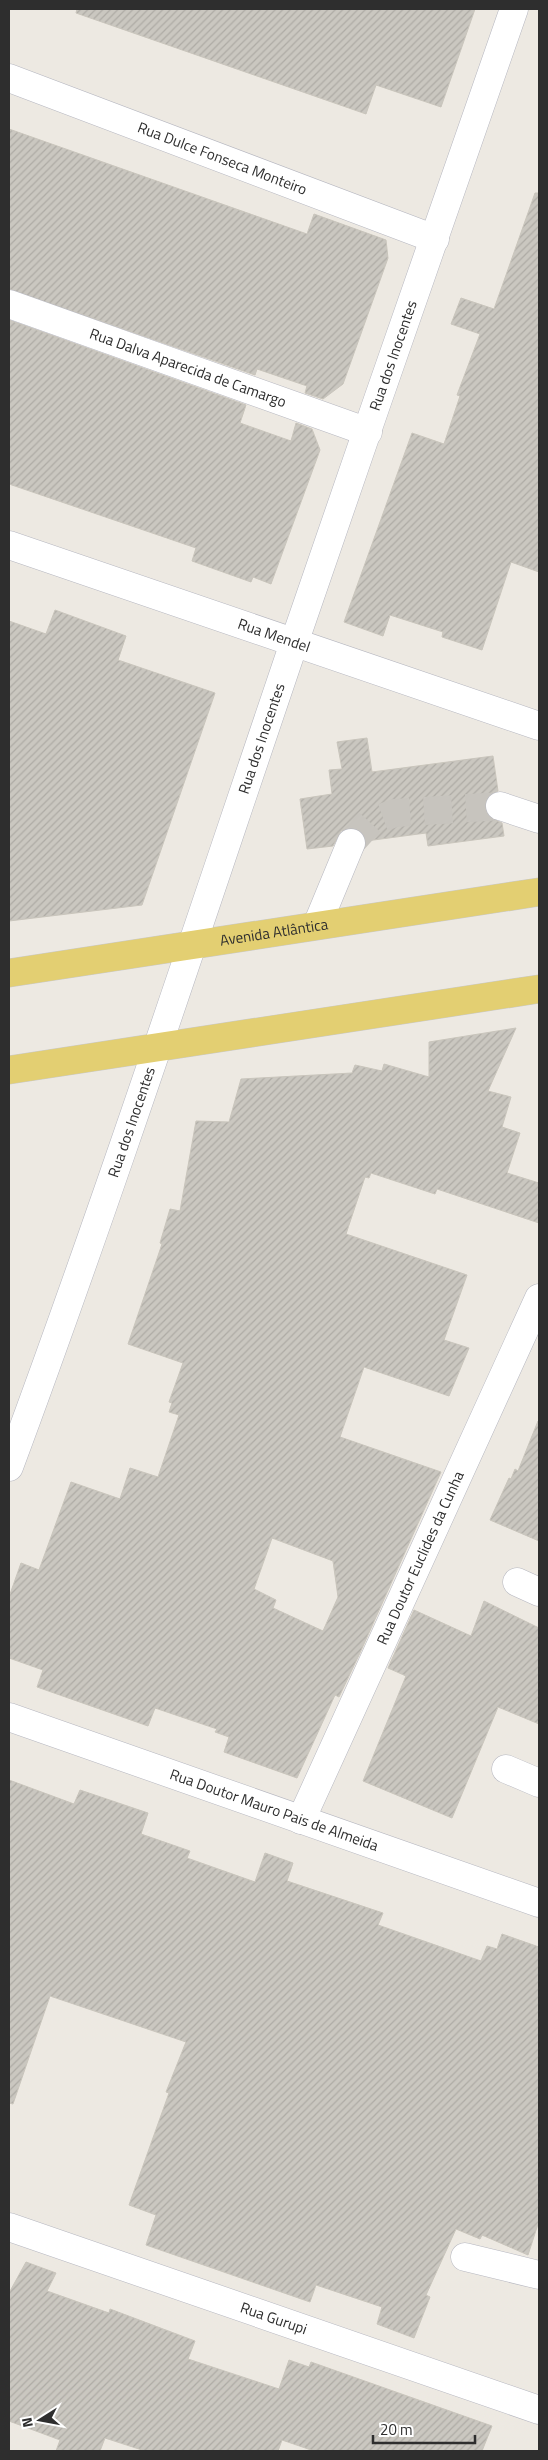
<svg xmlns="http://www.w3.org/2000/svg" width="548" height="2460" font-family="'Titillium Web',sans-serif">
  <defs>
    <pattern id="building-hatch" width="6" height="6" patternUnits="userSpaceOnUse" patternTransform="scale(1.25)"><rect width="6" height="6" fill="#cac7c0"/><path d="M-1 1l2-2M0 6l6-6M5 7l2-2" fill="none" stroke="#aeaba5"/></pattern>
  </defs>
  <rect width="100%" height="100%" fill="#ede9e2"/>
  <path fill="url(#building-hatch)" stroke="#c9c5bc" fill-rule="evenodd" d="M77,9H475L441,107L376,85L366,114L76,13Z
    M9,129L307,234L314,214L386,240L388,258L343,384L323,399L305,393L307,386L257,369L255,375L9,289Z
    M535,193H539V572L511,562L482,650L442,637L443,632L390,615L383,636L344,622L412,433L444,444L460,396L457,395L480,334L451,324L461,298L494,309Z
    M9,320L246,405L240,423L291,441L296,423L312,429L320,450L271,584L253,577L251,582L192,561L196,548L9,484Z
    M55,610L126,636L118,660L215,693L142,905L9,921V621L46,634Z
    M367,738L372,772L493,756L498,791L489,795L485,801V809L489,817L502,823L504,836L428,846L426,833L366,841L363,833L357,828H349L341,831L333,846L307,849L300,799L332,794L329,770L342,769L337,742Z
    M516,1028L488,1091L511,1097L502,1127L520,1133L507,1173L539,1183V1223L437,1189L435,1194L371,1173L369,1178L365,1177L346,1234L467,1275L444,1340L469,1348L449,1396L364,1367L340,1437L441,1472L359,1655L339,1697L335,1695L297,1778L224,1752L229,1737L215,1732L217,1729L155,1708L148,1726L37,1687L43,1670L9,1658V1597L21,1563L39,1570L71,1482L120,1499L130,1468L158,1477L179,1415L169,1412L172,1403L169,1402L183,1363L128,1344L162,1244L160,1243L170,1209L180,1211L196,1121L229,1122L241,1079L352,1073L355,1065L382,1071L384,1064L429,1077V1042ZM272,1538L333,1561L338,1597L323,1631L273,1608L276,1600L254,1589Z
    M538,1421H539V1541L490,1520L509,1478L511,1479L515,1469L518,1471Z
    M484,1601L539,1628V1724L498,1707L452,1818L363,1781L406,1676L388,1668L414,1610L471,1636Z
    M9,1780L74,1804L80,1790L148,1813L141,1834L190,1851L187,1858L255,1882L265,1853L293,1863L287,1881L383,1913L378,1925L481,1961L487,1946L497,1949L502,1934L539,1947V2221L528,2255L482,2235L480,2239L456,2229L426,2295L430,2297L414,2338L377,2324L382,2307L316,2285L310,2302L146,2245L156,2215L129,2205L169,2093L166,2092L186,2042L50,1996L13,2104L9,2103Z
    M26,2262L56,2273L47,2291L109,2313L110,2309L195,2341L188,2359L279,2389L289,2360L309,2367L311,2362L492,2426L482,2451H314L282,2440L278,2451H145L105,2438L100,2451H56L60,2440L9,2421V2293Z"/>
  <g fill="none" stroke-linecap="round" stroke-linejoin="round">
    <path stroke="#c7c4be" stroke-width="28" stroke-dasharray="28 14" stroke-linecap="butt" d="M351,843L370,822L395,813L500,806"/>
    <defs>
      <g id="minor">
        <path id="s1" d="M9,78L435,239"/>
        <path id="s2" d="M9,304L368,432"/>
        <path id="s3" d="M9,545L539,726"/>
        <path d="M500,806L539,819"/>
        <path d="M317,925L351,843"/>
        <path id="s4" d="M9,1467C110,1195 200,920 293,646C365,433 441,222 514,9"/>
        <path d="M517,1582L539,1592"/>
        <path id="s5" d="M9,1717L539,1903"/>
        <path d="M506,1769L539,1783"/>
        <path id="s6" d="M301,1820L539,1298"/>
        <path id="s7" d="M9,2227L539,2410"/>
        <path d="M465,2257L539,2275"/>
      </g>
      <g id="major">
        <path id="s8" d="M9,973L539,892"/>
        <path d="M9,1070L539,989"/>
      </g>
    </defs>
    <use href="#minor" stroke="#b6b7c0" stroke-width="29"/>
    <use href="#major" stroke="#c9c9c9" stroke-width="29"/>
    <use href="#minor" stroke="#fff" stroke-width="28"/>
    <use href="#major" stroke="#e3cf72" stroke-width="28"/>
  </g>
  <g text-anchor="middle" stroke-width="4.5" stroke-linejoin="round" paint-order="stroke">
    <g font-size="15" fill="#2e2e2e" stroke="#fff">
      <text dy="5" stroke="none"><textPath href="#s1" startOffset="228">Rua Dulce Fonseca Monteiro</textPath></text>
      <text dy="5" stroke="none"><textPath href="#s4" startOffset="1176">Rua dos Inocentes</textPath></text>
      <text dy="5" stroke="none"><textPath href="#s2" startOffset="190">Rua Dalva Aparecida de Camargo</textPath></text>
      <text dy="5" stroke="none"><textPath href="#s3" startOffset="280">Rua Mendel</textPath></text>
      <text dy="5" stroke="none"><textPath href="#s4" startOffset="771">Rua dos Inocentes</textPath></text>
      <text dy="5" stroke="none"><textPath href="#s8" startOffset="268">Avenida Atlântica</textPath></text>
      <text dy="5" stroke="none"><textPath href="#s4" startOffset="366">Rua dos Inocentes</textPath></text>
      <text dy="5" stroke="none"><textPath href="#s6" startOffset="288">Rua Doutor Euclides da Cunha</textPath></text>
      <text dy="5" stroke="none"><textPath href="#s5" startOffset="281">Rua Doutor Mauro Pais de Almeida</textPath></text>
      <text dy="5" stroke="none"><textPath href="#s7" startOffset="280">Rua Gurupi</textPath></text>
    </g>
  </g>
  <rect width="548" height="2460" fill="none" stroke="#2e2e2e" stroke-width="20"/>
  <g transform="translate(40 2420) rotate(259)" stroke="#ffffff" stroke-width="4" paint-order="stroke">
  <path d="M0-4L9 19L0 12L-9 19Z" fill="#2e2e2e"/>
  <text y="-8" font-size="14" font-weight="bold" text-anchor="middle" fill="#2e2e2e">N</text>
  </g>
  <path d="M373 2435v8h102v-8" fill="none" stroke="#2e2e2e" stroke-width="2.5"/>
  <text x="380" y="2435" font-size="15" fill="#2e2e2e" stroke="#ffffff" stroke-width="4" paint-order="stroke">20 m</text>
</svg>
